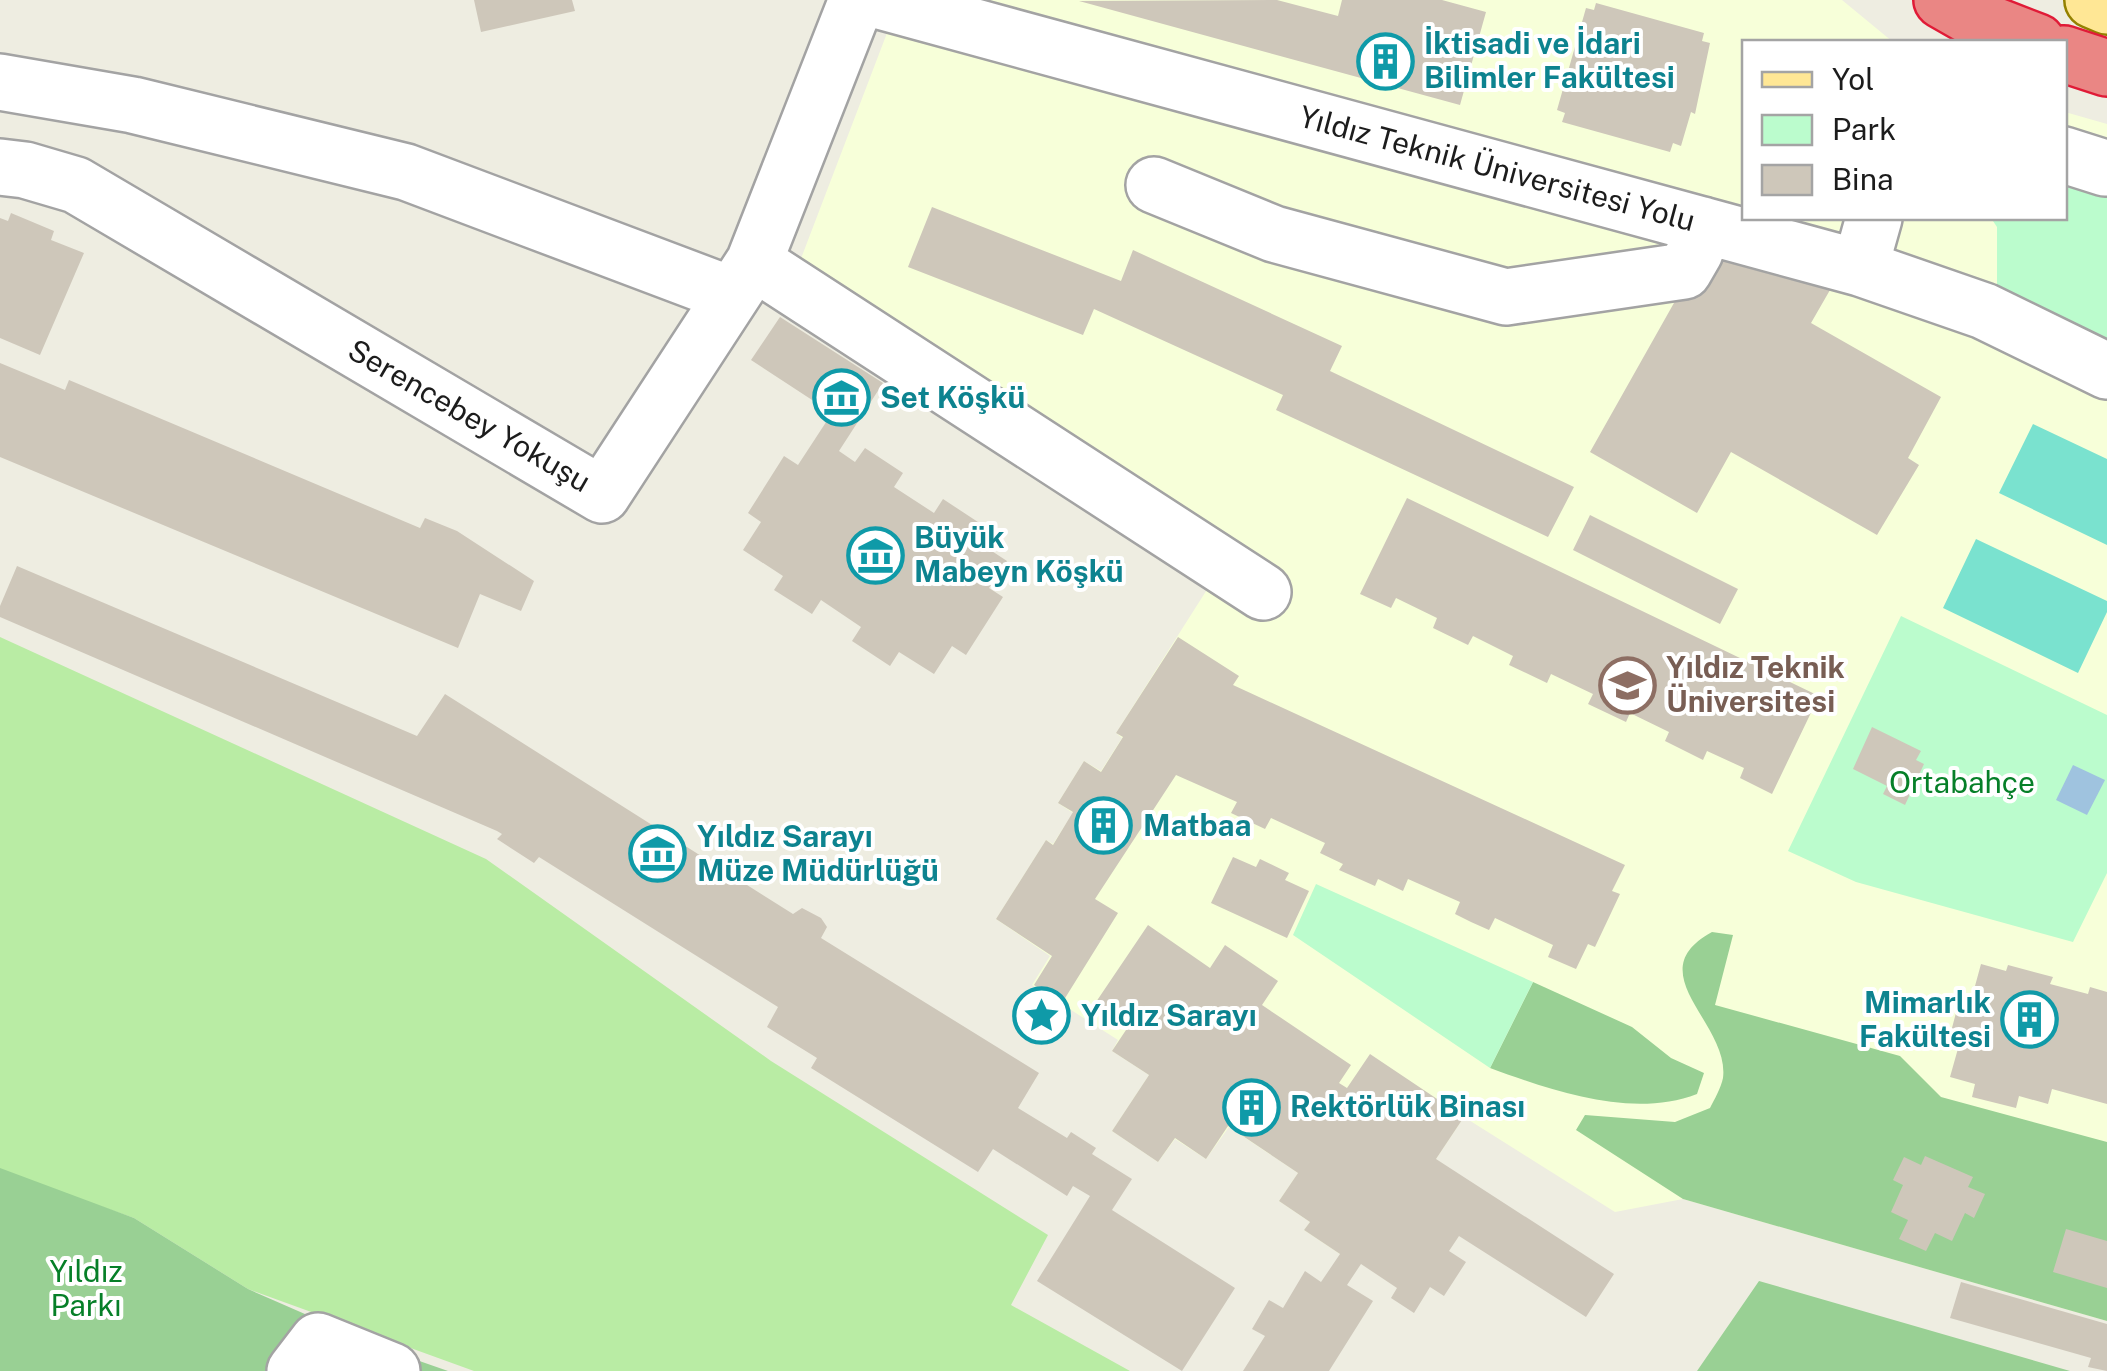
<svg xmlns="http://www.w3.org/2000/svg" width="2107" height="1371" font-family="'Public Sans',sans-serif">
  <rect width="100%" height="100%" fill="#eeede1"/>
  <path fill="#f7ffd9" d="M903,0H1842L1893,42H1744V218H2064L2065,112L2107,124V1321L1683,1199L1615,1212L1464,1117L1436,1159L1412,1144L1340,1254L1304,1230L1310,1222L1279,1201L1298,1173L1229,1127L1206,1159L1175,1139L1158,1162L1112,1131L1149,1075L1112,1051L1118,1040L1032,985L1050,956L996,919L1046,840L1053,844L1073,813L1058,803L1084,761L1101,771L1122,738L1116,733L1208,588L781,311L887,33Z"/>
  <path fill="#b9eca4" d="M0,637L486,859L771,1061L1048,1235L1011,1305L1130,1371H474L248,1289L134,1218L0,1171Z"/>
  <path fill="#99d094" d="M1712,932L1733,935L1715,1005L1900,1056L1941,1097L2107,1142V1321L1683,1199L1576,1130L1585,1115L1675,1122L1710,1108C1714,1100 1721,1088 1723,1078C1730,1023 1637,973 1712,932Z
    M1533,982L1632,1027L1671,1058L1704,1073L1697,1094C1632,1119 1553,1091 1490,1068Z
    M0,1168L134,1218L248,1289L385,1349L448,1371H0Z
    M1759,1281L2070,1371H1697Z"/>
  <path fill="#bbfccd" d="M2065,169L2107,182V356L1997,303V227L1991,218H2064Z
    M1901,616L2107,715V873L2073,942L1856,882L1788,851Z
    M1316,884L1533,982L1490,1068L1293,935Z"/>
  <path fill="#7ae2cf" d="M2033,424L2107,459V545L1999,493Z
    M1976,539L2107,601V612L2078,673L1943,608Z"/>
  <path fill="#9fc3df" d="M2073,765L2105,780L2087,815L2056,800Z"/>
  <path fill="#cec7ba" d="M474,0H572L575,11L481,32Z
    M1277,0L1338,16L1342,0H1442L1486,12L1460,105L1079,1Z
    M1596,3L1704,33L1702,41L1710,43L1695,114L1691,112L1681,146L1673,143L1670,152L1562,122L1565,113L1557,110L1586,8L1594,10Z
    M932,207L1121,281L1133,250L1342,346L1330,371L1574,487L1548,537L1276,410L1283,395L1094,309L1083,335L908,267Z
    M11,213L54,231L51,240L84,253L40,355L0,338V218L8,221Z
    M1701,255L1830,290L1811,323L1941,397L1908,458L1919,465L1877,535L1731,452L1697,513L1590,452Z
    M780,317L883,383L839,451L855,462L865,448L903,473L894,487L934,513L943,499L981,524L972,538L1007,561L989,588L1003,597L966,655L952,646L934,674L899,652L890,666L852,641L861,627L821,600L812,614L774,590L783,576L743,550L761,522L748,513L784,456L798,465L832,413L751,360Z
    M0,363L65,390L69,380L420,528L425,518L457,531L534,581L521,611L480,594L458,648L0,457Z
    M1407,498L1819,696L1772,794L1740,778L1744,768L1707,751L1703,760L1665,741L1669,732L1630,713L1626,722L1588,704L1593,694L1551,674L1547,683L1509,665L1513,656L1473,636L1468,645L1433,628L1437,618L1396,598L1391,608L1360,594Z
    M1590,515L1738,589L1720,624L1573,550Z
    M17,566L417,736L445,694L793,914L802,908L821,918L827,927L821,938L1039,1073L1018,1108L1067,1138L1071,1132L1096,1148L1092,1154L1132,1179L1112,1210L1235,1288L1182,1371L1037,1281L1090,1196L1073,1186L1067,1196L993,1149L978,1172L811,1068L817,1058L767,1027L778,1007L539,857L534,863L497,839L502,834L497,831L0,617V606Z
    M1178,637L1239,676L1233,685L1625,865L1612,891L1620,894L1595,947L1588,944L1576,969L1548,957L1553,945L1495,918L1489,930L1471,922L1455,914L1460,902L1408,879L1403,891L1378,879L1375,886L1339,870L1343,864L1320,853L1325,843L1271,818L1265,829L1231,813L1237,802L1176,775L1095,899L1118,913L1062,1003L1034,985L1052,956L996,919L1046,840L1053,845L1073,812L1058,803L1084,761L1101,772L1123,737L1116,733Z
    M1872,727L1921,751L1916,760L1924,764L1905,805L1883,794L1887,786L1853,769Z
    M1233,857L1256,867L1260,859L1289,873L1285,880L1309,891L1287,938L1211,903Z
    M1148,925L1210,968L1225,945L1278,981L1262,1005L1351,1065L1339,1083L1347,1088L1370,1054L1464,1117L1436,1159L1614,1274L1586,1317L1459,1236L1449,1251L1466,1262L1444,1296L1430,1287L1414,1313L1391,1298L1397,1288L1361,1264L1347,1285L1373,1301L1329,1371H1243L1265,1336L1252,1329L1269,1300L1283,1308L1305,1271L1321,1282L1340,1254L1304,1230L1310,1222L1279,1201L1298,1173L1228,1126L1206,1159L1175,1138L1158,1162L1112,1131L1149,1075L1112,1051L1130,1024L1096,1002Z
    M1981,964L2006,971L2008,965L2053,977L2050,984L2088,994L2090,987L2107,992V1104L2052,1089L2048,1104L2019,1096L2016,1108L1972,1097L1975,1084L1950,1077L1959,1045L1948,1043L1961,994L1972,997Z
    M1925,1156L1973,1177L1968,1187L1985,1194L1974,1218L1965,1213L1952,1241L1935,1233L1926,1251L1899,1239L1908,1220L1891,1212L1903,1185L1893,1180L1904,1157L1921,1165Z
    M2066,1229L2107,1241V1288L2053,1272Z
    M1961,1282L2107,1324V1371L2088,1367L2091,1358L1950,1318Z"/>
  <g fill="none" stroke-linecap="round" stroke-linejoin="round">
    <defs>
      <path id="minor" d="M876,0L1860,268L1984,311L2107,371
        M0,82L133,105L406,172L732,295
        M2064,155L2105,168
        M0,167L25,170L76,185L602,495L754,262L857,0
        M1154,185L1274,234L1506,297L1684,271L1695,252L1703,225
        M754,262L1263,592
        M1860,268L1874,218
        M295,1371L318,1341L392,1371"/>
      <path id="major" d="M2093,0L2107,6"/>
      <path id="highway" d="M1942,0L1970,16L2037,42
        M2064,54L2107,68"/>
    </defs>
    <use href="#minor" stroke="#a3a3a3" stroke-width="60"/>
    <use href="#major" stroke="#948100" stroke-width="60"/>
    <use href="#highway" stroke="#e01b37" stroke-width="60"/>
    <use href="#minor" stroke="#fff" stroke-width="55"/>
    <use href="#major" stroke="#ffe795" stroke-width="55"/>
    <use href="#highway" stroke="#ea8684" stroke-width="55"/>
  </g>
  <defs>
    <symbol id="building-ring" viewBox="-11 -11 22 22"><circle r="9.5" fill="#fff" stroke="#0f9aa8" stroke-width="1.5"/><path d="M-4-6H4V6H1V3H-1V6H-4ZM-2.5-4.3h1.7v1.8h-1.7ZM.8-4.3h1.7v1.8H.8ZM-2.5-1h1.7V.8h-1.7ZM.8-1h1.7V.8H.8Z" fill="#0f9aa8"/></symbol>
    <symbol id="museum-ring" viewBox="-11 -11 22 22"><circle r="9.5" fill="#fff" stroke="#0f9aa8" stroke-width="1.5"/><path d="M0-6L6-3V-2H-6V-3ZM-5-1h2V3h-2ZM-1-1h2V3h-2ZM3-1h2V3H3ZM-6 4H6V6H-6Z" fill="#0f9aa8"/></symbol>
    <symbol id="university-ring" viewBox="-11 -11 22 22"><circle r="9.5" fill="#fff" stroke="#8d6e63" stroke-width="1.5"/><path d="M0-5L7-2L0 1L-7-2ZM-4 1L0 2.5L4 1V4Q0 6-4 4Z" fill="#8d6e63"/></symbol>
    <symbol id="sight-ring" viewBox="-11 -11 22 22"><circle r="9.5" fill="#fff" stroke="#0f9aa8" stroke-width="1.5"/><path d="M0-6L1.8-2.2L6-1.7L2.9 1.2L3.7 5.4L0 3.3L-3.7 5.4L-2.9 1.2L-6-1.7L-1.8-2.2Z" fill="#0f9aa8"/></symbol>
  </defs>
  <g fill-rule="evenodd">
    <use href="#building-ring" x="1354" y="30" width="63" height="63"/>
    <use href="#museum-ring" x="810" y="366" width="63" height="63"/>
    <use href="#museum-ring" x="844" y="524" width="63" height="63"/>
    <use href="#university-ring" x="1596" y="654" width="63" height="63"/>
    <use href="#building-ring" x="1072" y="794" width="63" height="63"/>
    <use href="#museum-ring" x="626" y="822" width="63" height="63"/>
    <use href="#sight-ring" x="1010" y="984" width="63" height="63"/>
    <use href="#building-ring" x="1998" y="988" width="63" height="63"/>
    <use href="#building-ring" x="1220" y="1076" width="63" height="63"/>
  </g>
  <g text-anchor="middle" stroke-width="8" stroke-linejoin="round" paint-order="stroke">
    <g font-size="30" font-weight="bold" fill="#0d838f" stroke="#fff" text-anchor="start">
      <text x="1424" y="54">İktisadi ve İdari<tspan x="1424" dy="34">Bilimler Fakültesi</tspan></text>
      <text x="880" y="408">Set Köşkü</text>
      <text x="914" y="548">Büyük<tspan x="914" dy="34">Mabeyn Köşkü</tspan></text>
      <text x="1143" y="836">Matbaa</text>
      <text x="697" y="847">Yıldız Sarayı<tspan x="697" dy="34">Müze Müdürlüğü</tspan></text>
      <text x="1991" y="1013" text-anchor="end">Mimarlık<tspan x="1991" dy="34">Fakültesi</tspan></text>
      <text x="1081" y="1026">Yıldız Sarayı</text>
      <text x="1290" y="1117">Rektörlük Binası</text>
    </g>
    <g font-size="30" fill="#1c1c1c" stroke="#fff">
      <text transform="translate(1497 169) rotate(15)" y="10">Yıldız Teknik Üniversitesi Yolu</text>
      <text transform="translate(469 416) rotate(30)" y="10">Serencebey Yokuşu</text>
    </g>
    <g font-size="30" font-weight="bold" fill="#785e54" stroke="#fff" text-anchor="start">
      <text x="1666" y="678">Yıldız Teknik<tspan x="1666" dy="34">Üniversitesi</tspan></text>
    </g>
    <g font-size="30" fill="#067f28" stroke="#fff">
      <text x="1962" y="793">Ortabahçe</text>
      <text x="86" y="1282">Yıldız<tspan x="86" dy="34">Parkı</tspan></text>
    </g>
  </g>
  <rect x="1742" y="40" width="325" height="180" fill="#ffffff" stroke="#a4a4a4" stroke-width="2.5"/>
  <rect x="1762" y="72" width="50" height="15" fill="#ffe795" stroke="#a4a4a4" stroke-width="2.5"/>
  <text x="1832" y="90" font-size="30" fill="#1c1c1c">Yol</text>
  <rect x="1762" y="115" width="50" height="30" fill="#bbfccd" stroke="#a4a4a4" stroke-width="2.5"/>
  <text x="1832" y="140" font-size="30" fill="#1c1c1c">Park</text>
  <rect x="1762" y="165" width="50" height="30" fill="#cec7ba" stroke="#a4a4a4" stroke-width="2.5"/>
  <text x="1832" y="190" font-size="30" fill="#1c1c1c">Bina</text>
</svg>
